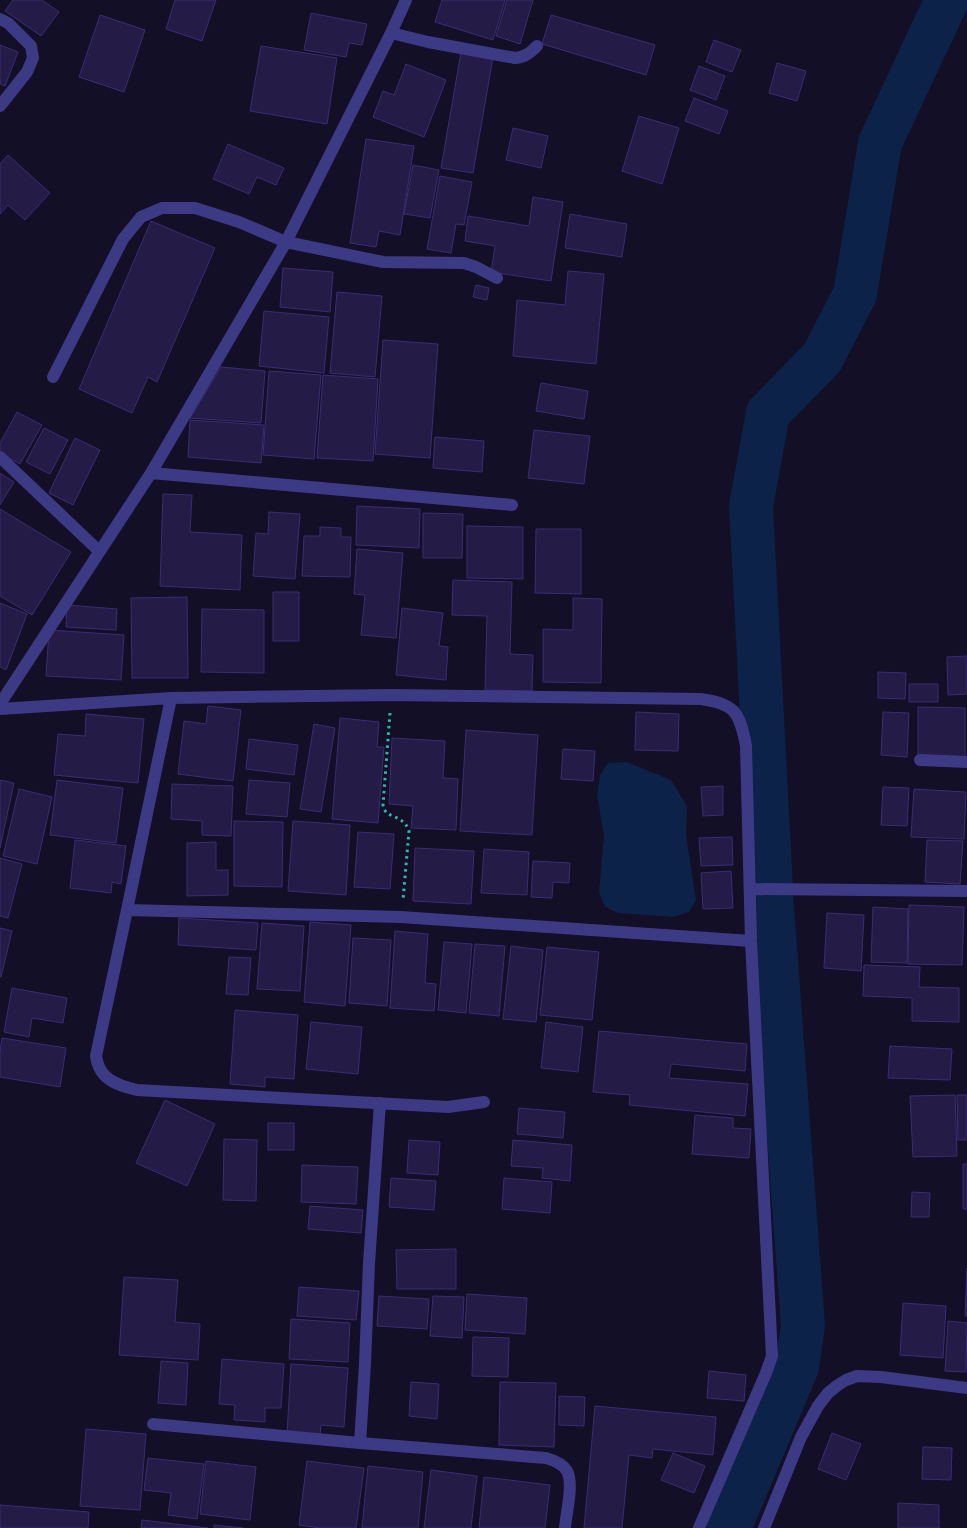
<svg xmlns="http://www.w3.org/2000/svg" width="967" height="1528" font-family="Arial,sans-serif">
  <rect width="100%" height="100%" fill="#130f26"/>
  <path fill="#0c2248" d="M627,762L671,780L687,806L686,835L696,900L689,912L674,917L618,913L605,907L599,892L604,836L597,795L600,775L608,763Z"/>
  <g fill="none" stroke-linecap="round" stroke-linejoin="round">
    <path stroke="#0c2248" stroke-width="44" d="M729,1528L797,1367L803,1326L772,907L751,506L768,413L822,358L855,294L880,143L947,0"/>
  </g>
  <path fill="#241b47" stroke="#3b2d73" d="M13,0H42L59,12L41,36L5,11Z
    M175,0H216L202,41L166,29Z
    M442,0H505L493,40L435,22Z
    M507,0H533L520,44L496,36Z
    M311,13L367,24L362,45L349,43L346,57L304,50Z
    M100,15L145,30L124,92L79,77Z
    M551,15L655,45L646,75L542,44Z
    M714,40L741,50L732,72L706,62Z
    M0,45L18,52L5,86L0,84Z
    M261,46L337,58L327,124L250,111Z
    M461,52L493,57L473,173L441,168Z
    M777,63L806,71L797,101L769,93Z
    M406,64L446,80L424,137L373,117L383,91L394,95Z
    M699,66L725,76L716,100L690,90Z
    M694,98L728,111L719,134L685,121Z
    M639,116L679,128L662,184L622,171Z
    M513,128L548,136L541,168L506,160Z
    M366,139L414,146L400,235L379,231L376,247L350,243Z
    M228,144L284,168L276,185L257,177L249,194L213,179Z
    M8,155L50,193L25,220L8,205L0,214V164Z
    M413,165L439,170L430,218L404,214Z
    M440,176L472,182L464,225L456,224L451,253L427,249Z
    M533,197L563,202L551,281L491,272L495,246L465,241L468,216L529,226Z
    M570,214L627,224L622,257L565,248Z
    M151,221L215,248L157,382L148,377L132,413L79,389Z
    M283,268L333,272L330,312L280,307Z
    M568,271L604,274L596,364L513,356L517,300L565,305Z
    M476,285L489,288L487,300L473,297Z
    M337,292L382,296L375,377L330,373Z
    M264,311L329,317L324,373L259,366Z
    M383,340L438,344L430,458L375,454Z
    M221,367L265,371L261,423L190,418Z
    M269,371L321,375L314,459L263,455Z
    M323,375L378,379L373,461L317,458Z
    M541,383L588,391L584,419L536,411Z
    M17,412L42,425L20,464L0,453V443Z
    M190,420L264,425L261,463L188,457Z
    M44,428L68,440L50,474L26,462Z
    M534,430L590,436L584,484L528,478Z
    M435,437L484,441L482,472L433,468Z
    M75,438L100,450L73,505L49,493Z
    M0,473L14,482L0,505Z
    M163,494L192,495L190,532L242,535L240,590L160,586Z
    M357,506L420,509L419,548L356,545Z
    M0,509L71,552L32,615L0,596Z
    M269,512L300,514L295,579L253,576L256,533L268,534Z
    M423,513L463,514L462,558H423Z
    M467,526L523,527V579L467,578Z
    M320,527L341,528V537H351L350,577L302,576L304,536H320Z
    M536,529H581V594L535,593Z
    M357,549L403,553L396,638L361,635L365,595L354,594Z
    M453,580L512,582L510,654L533,655L532,691L485,690L487,616L452,615Z
    M273,592H299V641H273Z
    M187,597L188,678H132L131,598Z
    M573,598L602,599L601,683L543,682V629L573,630Z
    M0,603L27,614L6,670L0,667Z
    M67,605L117,609L116,630L66,627Z
    M402,608L443,613L439,646L448,647L446,680L396,675Z
    M202,609L264,610V673L201,672Z
    M49,630L124,635L121,680L46,676Z
    M967,656V694L948,695L947,657Z
    M878,672L906,673L905,699L878,698Z
    M909,684H938V702H909Z
    M208,706L241,710L233,781L178,774L184,721L206,724Z
    M918,707L965,708V757L918,756Z
    M636,712L679,714L678,751L635,750Z
    M883,712L909,713L907,757L881,755Z
    M86,714L144,719L138,783L54,775L58,734L85,736Z
    M340,718L379,722L377,747H384L378,823L332,819Z
    M314,724L335,728L321,812L300,809Z
    M466,730L538,735L532,835L460,831Z
    M392,738L445,741L443,778L458,779L456,830L411,828L413,806L389,804Z
    M249,739L298,745L294,775L246,769Z
    M563,749L595,751L593,781L561,779Z
    M0,780L14,783L0,848Z
    M57,780L123,788L116,843L50,835Z
    M249,780L290,783L287,817L246,814Z
    M172,784L233,786L231,836L202,835V821L171,819Z
    M723,786V815L703,816L701,787Z
    M883,787L909,788L907,826L881,825Z
    M19,789L52,797L37,864L3,856Z
    M914,789L966,792L964,839L911,837Z
    M234,821L283,822L282,887L234,886Z
    M293,821L350,825L346,895L288,891Z
    M358,832L394,834L390,889L354,887Z
    M732,837L733,865L701,866L699,838Z
    M75,840L126,846L121,884L112,882L111,893L70,888Z
    M927,840L963,841L960,884L925,882Z
    M216,842V870H228V895L187,896V843Z
    M415,848L474,851L471,904L413,901Z
    M484,849L529,852L527,895L481,893Z
    M0,858L22,864L8,918L0,916Z
    M533,861L570,863L569,883L553,882L552,898L531,897Z
    M731,871L733,908L703,909L701,873Z
    M909,905L964,907L962,965L908,964Z
    M873,907L908,909L907,963L871,962Z
    M827,913L864,915L861,971L824,968Z
    M179,918L258,923L256,950L178,945Z
    M310,922L351,925L345,1006L304,1002Z
    M262,923L304,926L300,991L257,989Z
    M0,928L12,931L1,977H0Z
    M395,931L428,934L425,983L436,984L434,1011L390,1008Z
    M353,938L391,940L387,1006L349,1003Z
    M444,942L472,944L466,1013L438,1010Z
    M475,944L505,946L499,1016L469,1013Z
    M511,946L543,950L536,1022L503,1019Z
    M547,947L599,952L592,1020L540,1015Z
    M229,957L251,958L248,995L226,994Z
    M864,965L920,967L919,987L959,988V1022L912,1021V998L863,996Z
    M12,988L67,998L63,1023L32,1018L29,1037L4,1032Z
    M235,1010L298,1015L294,1079L265,1077V1087L230,1084Z
    M311,1022L362,1027L358,1074L306,1069Z
    M546,1022L583,1027L578,1072L541,1068Z
    M599,1031L747,1044L745,1071L671,1064L669,1078L748,1084L745,1116L629,1105L630,1095L593,1092Z
    M2,1038L66,1048L60,1087L0,1077V1052Z
    M890,1046L952,1049L950,1080L888,1078Z
    M955,1095L957,1156L913,1157L910,1096Z
    M957,1095H967V1140H958Z
    M165,1100L215,1124L187,1186L136,1163Z
    M519,1108L565,1112L563,1138L517,1134Z
    M695,1115L733,1118V1128L751,1129L749,1158L692,1154Z
    M268,1123H294V1150H268Z
    M224,1139L257,1140L256,1201L223,1200Z
    M409,1140L440,1142L438,1175L407,1173Z
    M513,1140L572,1145L570,1181L542,1178L543,1168L511,1166Z
    M963,1164H967V1209H963Z
    M302,1165L358,1167L356,1204L301,1202Z
    M391,1178L436,1181L434,1210L389,1207Z
    M504,1178L552,1182L550,1213L502,1209Z
    M912,1192L930,1193L929,1217H911Z
    M310,1206L363,1210L361,1233L308,1229Z
    M456,1249V1289H397L396,1250Z
    M967,1268V1316H965Z
    M124,1277L178,1280L175,1322L200,1324L198,1360L119,1355Z
    M299,1287L359,1291L356,1320L297,1316Z
    M467,1294L527,1298L525,1334L465,1330Z
    M379,1296L429,1299L427,1329L377,1326Z
    M433,1296L464,1297L462,1338L430,1336Z
    M903,1303L946,1306L943,1358L900,1355Z
    M291,1319L350,1323L348,1362L289,1359Z
    M948,1321L967,1323L966,1372L945,1371Z
    M473,1337L509,1338L508,1377L472,1376Z
    M222,1359L284,1364L281,1408H265V1422L234,1420L235,1405L219,1404Z
    M161,1361L188,1363L186,1405L158,1403Z
    M291,1364L348,1368L344,1427L321,1425L320,1436L287,1434Z
    M709,1371L746,1375L744,1401L707,1398Z
    M411,1382L439,1384L437,1419L409,1416Z
    M500,1382L556,1383L554,1447L499,1445Z
    M559,1396L585,1397L584,1426L559,1425Z
    M595,1406L716,1417L713,1455L653,1449L652,1458L629,1455L622,1528H584Z
    M86,1429L146,1434L140,1510L80,1506Z
    M832,1433L861,1444L846,1480L818,1469Z
    M923,1447L952,1448L951,1480L922,1479Z
    M673,1453L705,1466L694,1493L661,1480Z
    M148,1458L204,1464L197,1519L168,1515L171,1493L144,1490Z
    M206,1461L256,1467L250,1520L200,1514Z
    M307,1461L364,1468L356,1528H320L299,1525Z
    M368,1466L423,1472L418,1528H362Z
    M431,1470L477,1476L471,1528H424Z
    M484,1477L550,1485L545,1528H479Z
    M898,1503L939,1505V1528H898Z
    M0,1505L89,1512L88,1528H0Z
    M142,1520L208,1528H141Z
    M214,1525L243,1528H214Z"/>
  <g fill="none" stroke-linecap="round" stroke-linejoin="round">
    <path stroke="#2fb8b0" stroke-width="3" stroke-dasharray="2.5 4" stroke-linecap="butt" d="M390,713L383,805C385,820 403,813 409,831L403,900"/>
    <path stroke="#3d3a85" stroke-width="12" d="M0,19L8,23L31,46L33,58L27,72L0,106
      M391,33L428,42L515,58C525,57 530,53 537,46
      M53,377L123,239L141,217L162,208H195L239,222L286,242L383,262L464,263L476,267L497,278
      M0,457L99,551
      M151,473L512,505
      M171,698L127,910L401,917L751,941
      M0,704L151,473L286,242L391,33L406,0
      M0,709L171,698L391,695L700,699C735,703 740,713 746,746L751,941L772,1356L766,1373L699,1528
      M920,760L967,762
      M750,889L967,891
      M127,910L96,1056C99,1079 116,1085 137,1090L448,1107L484,1102
      M153,1424L360,1443L546,1458C553,1460 563,1464 567,1471C574,1484 566,1513 565,1528
      M360,1443L365,1364L369,1263L380,1103
      M764,1528L801,1437L818,1406L828,1393L838,1385L846,1380L857,1376L881,1377L967,1388"/>
  </g>
</svg>
